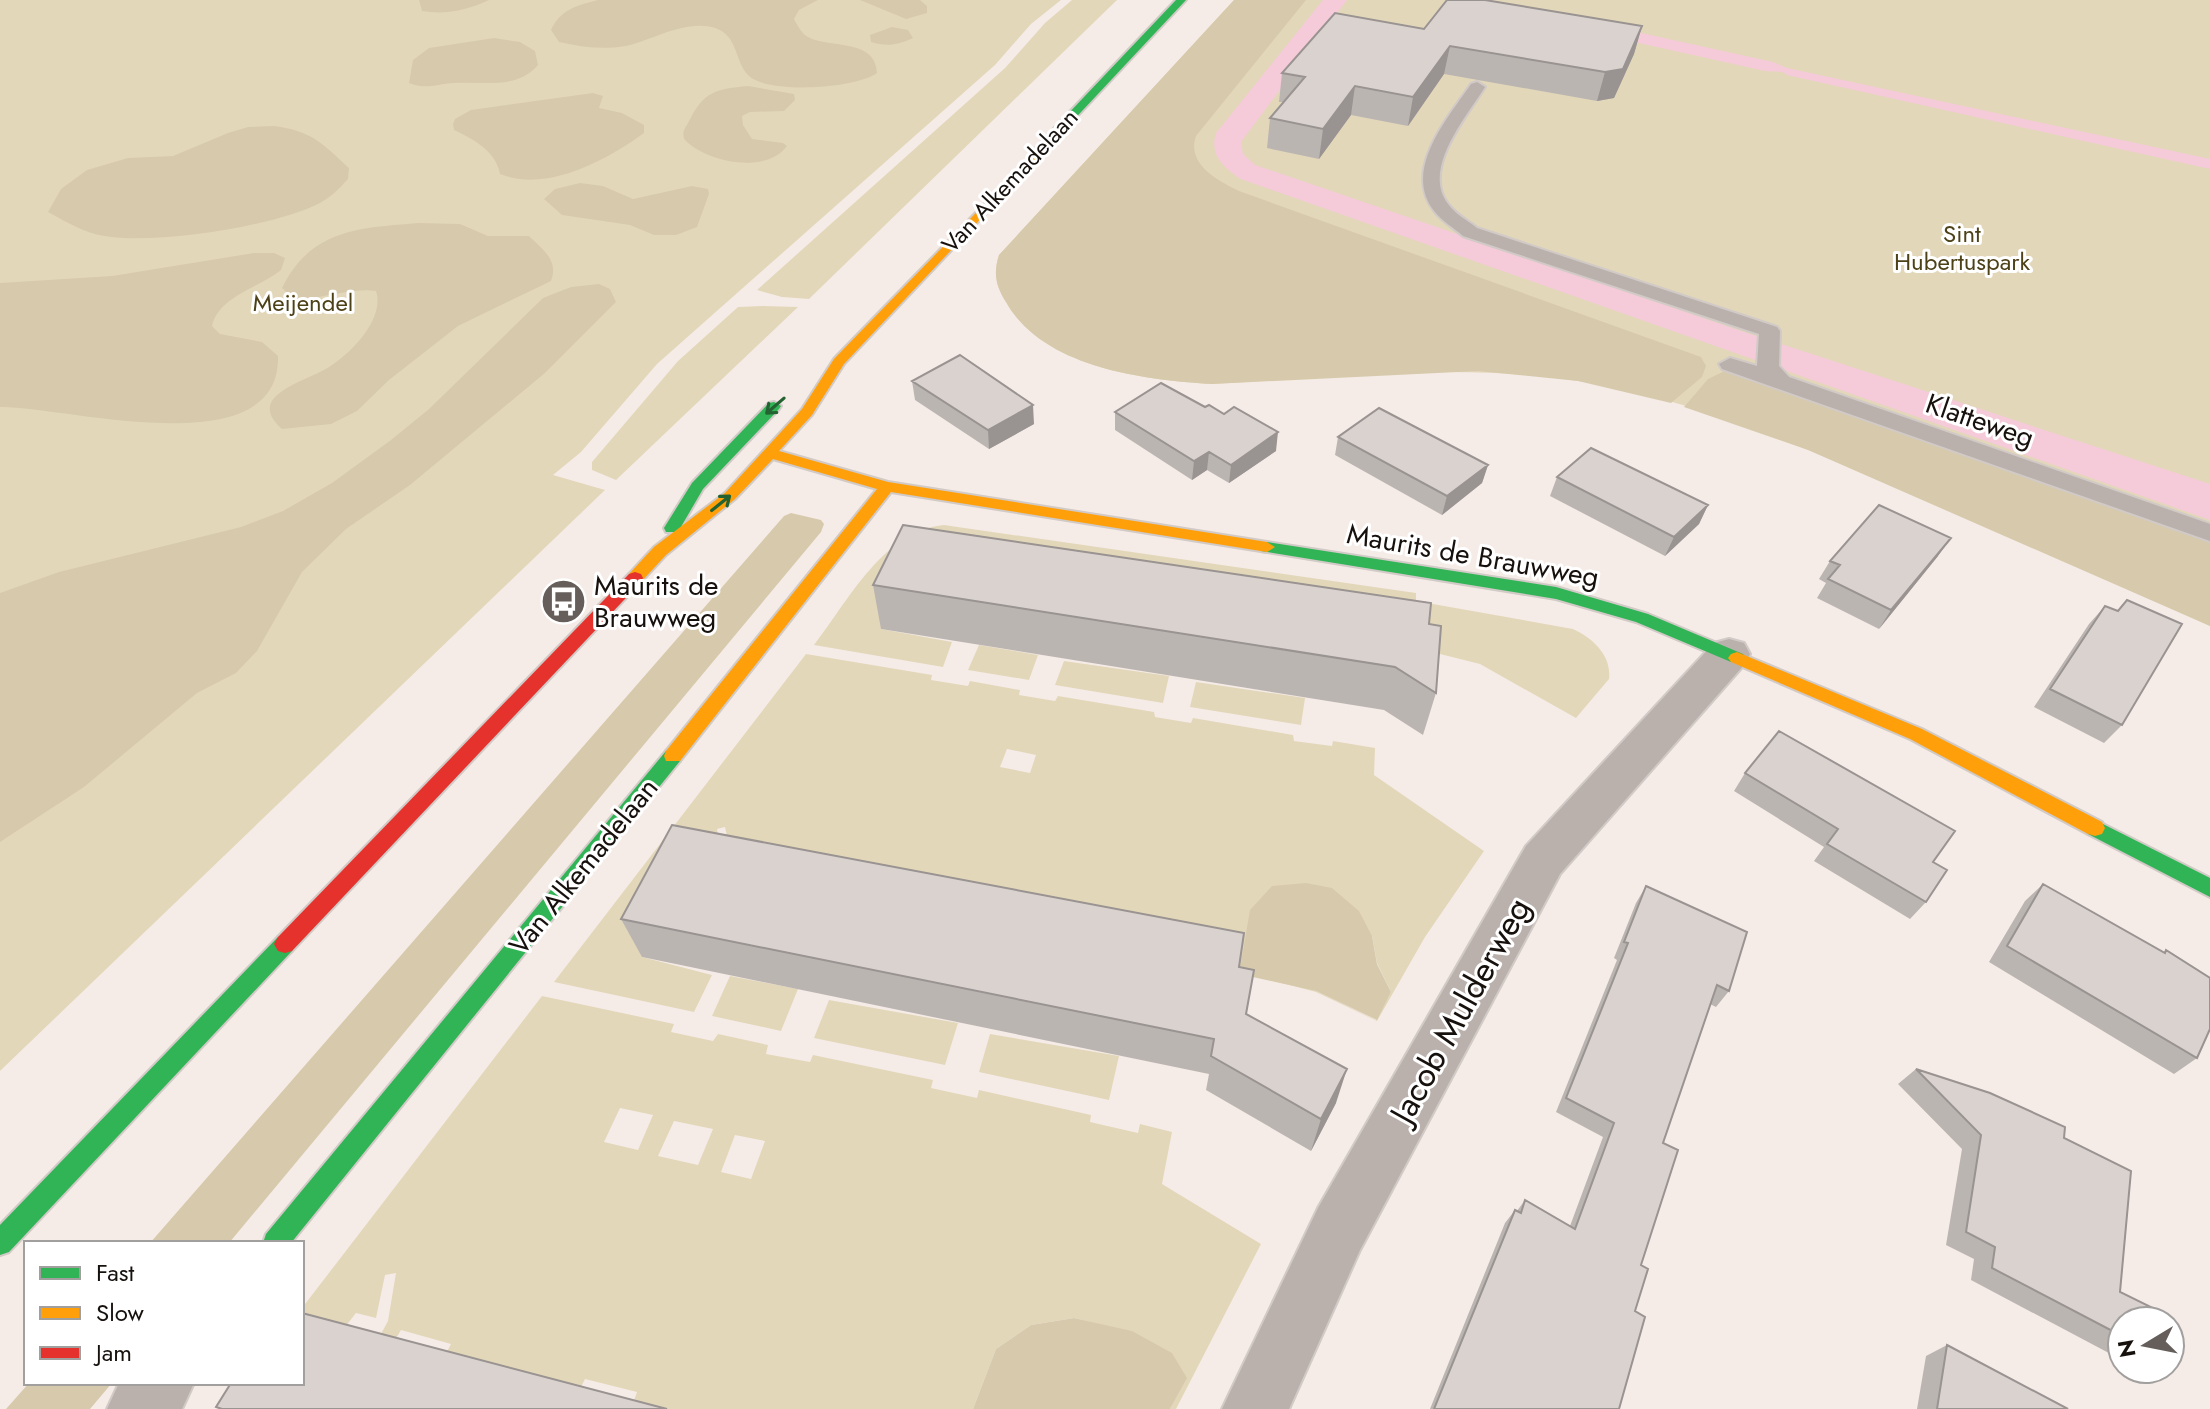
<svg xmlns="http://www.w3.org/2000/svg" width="2210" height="1409" font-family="Jost,sans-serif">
  <rect width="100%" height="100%" fill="#f6ece7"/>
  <path fill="#e3d7ba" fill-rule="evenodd" d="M0,0H1061L1031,24L995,65L657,364L581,452L553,475L605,490L0,1071Z
    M1072,0H1117L809,299L782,297L757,290L1005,68L1045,23Z
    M1234,0H2210V626C2100,576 1990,526 1878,479C1776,436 1668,391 1556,378C1443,364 1326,378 1212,384C1145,380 1043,368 1006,302C996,286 993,274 999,255Z
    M763,306L798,307L616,480L592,470V462L678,361L738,307Z
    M944,525L1416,593V601L1573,629C1593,638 1612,656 1609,679L1576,718L1480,664L1420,649L890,585L882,603L892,605L881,629L952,642L943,667L814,645C849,600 883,531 944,525Z
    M979,645L1038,655L1029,680L968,670Z
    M806,654L932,675L931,680L968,686L970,681L1020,690L1019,695L1055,701L1058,696L1154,712L1155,717L1191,723L1193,718L1293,735L1294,741L1332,746L1333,741L1375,748L1374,775L1484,851L1425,937L1377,1021L1316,992L1286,984L730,851L725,827L717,829L721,854L660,920L642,957L712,975L694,1012L554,982ZM1007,749L1036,755L1030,773L1000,767ZM1372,936L1377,963L1391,992L1376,1020L1316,991L1286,983Z
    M1064,661L1169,676L1163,703L1055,685Z
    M1196,682L1305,698L1301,725L1190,707Z
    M730,976L798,989L781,1031L712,1016Z
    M542,996L674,1024L671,1032L713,1041L718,1034L768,1045L766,1054L810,1062L813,1055L933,1080L931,1088L977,1098L979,1090L1091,1115L1090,1122L1138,1133L1140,1124L1172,1132L1162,1184L1261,1244L1176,1409H1170L1186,1378L1132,1332L1074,1318L1031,1325L996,1349L973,1409H631L637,1392L585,1379L575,1399L441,1363L451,1344L401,1330L389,1350L375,1345L388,1321L396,1273L385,1275L376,1318L356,1313L302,1382V1308ZM620,1108L653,1115L638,1150L604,1142ZM674,1121L713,1129L698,1165L658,1156ZM735,1135L765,1141L751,1179L721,1172Z
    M829,1000L958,1023L945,1065L814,1038Z
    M990,1034L1119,1056L1109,1100L979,1072Z"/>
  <path fill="#d7caac" d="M419,0H489C468,10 446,15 422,11Z
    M598,0H818L799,10L794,19C798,26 802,35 810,38C832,48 876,39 877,73C855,89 768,94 749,76C734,62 739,36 715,28C686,19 653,40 626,46C603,50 581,47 559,42L551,30C560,10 577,5 598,0Z
    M860,0H920L927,6V13L906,19Z
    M1234,0H1306L1196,136C1186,164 1218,181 1239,191L1701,357L1706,366L1702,377L1671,403L1578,381L1478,371L1212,384C1145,380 1043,368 1006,302C996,286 993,274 999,255Z
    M892,27L908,30L913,38C898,45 887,47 871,42L870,35Z
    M494,38L520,42L535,51L538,65C517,90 484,81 454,83C437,84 425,90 409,83L413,60L429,48Z
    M748,86L794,94L795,100L784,111L750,112L742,116L743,125L752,139L783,143L787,146C766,175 705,162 684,139C682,130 685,129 689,121C704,91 716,89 748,86Z
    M593,93L603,96L599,108L622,113L644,125V133C607,160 547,193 500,174C496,151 473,139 454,130L453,124L455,119L471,110Z
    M274,126C312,131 322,143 349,168L348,179C340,188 331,197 320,203C273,227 155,245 104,236C84,233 65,221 48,212L61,189L87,170L128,158L173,156L228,133L248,127Z
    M580,183L603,186L633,199L692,186L708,189L709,194L697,227L676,235H654L630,225L562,215L544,199L555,189Z
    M418,223L460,224L488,236H529C543,250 559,260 551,281L458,326L389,380L357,411L331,424L282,429C243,395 308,381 329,367C351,353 385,319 376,291C352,287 321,299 295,300L282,288C311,229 359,228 418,223Z
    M254,253H274L285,258L281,270C259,288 219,296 212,326L220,334L262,342L278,356C281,468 63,406 0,407V283L112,276Z
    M599,284L610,289L616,302L545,373L410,485L346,529L302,572L257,651L236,673L197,693L84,787L0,842V593L59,572L241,527L283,511L332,483L391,440L429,409L543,298L571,287Z
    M1731,368L2210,539V626L1808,450L1684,407L1708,379Z
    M791,513L821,520L824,524L821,532L229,1243H150L784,516Z
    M1306,883L1332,888L1359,911L1372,936L1377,964L1391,992L1377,1020L1316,991L1239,974L1250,910L1272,886Z
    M1074,1318L1132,1331L1172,1353L1187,1378L1170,1409H973L996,1349L1031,1325Z
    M29,1383H112L90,1409H6Z"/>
  <path fill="#f5cad9" d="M1323,0H1347L1241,142L1243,154L1255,165L1744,332L2210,484V520L1241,179C1224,168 1209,155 1216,133Z
    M1445,0H1491L1773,62L1787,68L2210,159V169L1787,75L1783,72L1765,71Z"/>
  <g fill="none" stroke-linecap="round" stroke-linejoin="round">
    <defs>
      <path id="lane" d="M1477,82L1485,87C1467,116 1421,169 1448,204C1455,214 1467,220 1477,228L1777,327L1780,331L1779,366L1789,377L2210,524V541L1722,369L1719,364L1730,358L1757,366L1759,334L1463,236C1454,228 1442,221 1435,212C1401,171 1448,118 1471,84Z"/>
      <path id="street" d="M1729,639L1744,643L1750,654L1744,665L1560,874L1360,1250L1289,1409H1222L1318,1208L1526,846L1714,643Z
        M119,1383H194L182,1409H107Z"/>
      <path id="fast" d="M1176,0H1186L1037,159H1029V155Z
        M774,402L781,406L779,409L703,489L678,532H666L664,528L692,483L769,403Z
        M1267,542L1556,587L1648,614L1743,654L1746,658L1743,662H1731L1636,622L1556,599L1261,551L1259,547Z
        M673,749L680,751L682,756L680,761L291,1243H263L266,1234L666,751Z
        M2095,820L2210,878V897L2088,834L2085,828L2088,822Z
        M285,935L292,937L296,944L292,951L9,1252L0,1255V1225L278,937Z"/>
      <path id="slow" d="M1033,154L1037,155V159L844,364L812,415L779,451L888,482L1267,542L1275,547L1267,552L891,492L680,761H666L664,756L666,751L877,489L773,459L735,499L666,555L641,582H629L627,578L629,574L654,547L725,493L802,409L834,359Z
        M1737,652L1922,729L2102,822L2105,828L2102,834L2095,836L2088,834L1910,739L1731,662L1728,658L1731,654Z"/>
      <path id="jam" d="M635,572L641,574L643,578L641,582L292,951L285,953L278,951L274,944L278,937L629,574Z"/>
    </defs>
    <use href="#lane" stroke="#d1cac6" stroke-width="4"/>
    <use href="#street" stroke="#d1cac6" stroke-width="4"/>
    <use href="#fast" stroke="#d1cac6" stroke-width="4"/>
    <use href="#slow" stroke="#d1cac6" stroke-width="4"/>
    <use href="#jam" stroke="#d1cac6" stroke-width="4"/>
    <use href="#lane" fill="#bab1ac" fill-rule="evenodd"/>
    <use href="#street" fill="#bab1ac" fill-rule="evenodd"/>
    <use href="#fast" fill="#30b455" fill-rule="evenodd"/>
    <use href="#slow" fill="#ff9f0a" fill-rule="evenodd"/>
    <use href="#jam" fill="#e5322d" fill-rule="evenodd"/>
  </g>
  <path fill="#bbb5b2" d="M1642,26L1634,54L1614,98L1597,101L1444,74L1408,126L1351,115L1319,159L1267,148L1270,118L1284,102H1279L1282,73L1424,29Z
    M912,381L1034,424L989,449L915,400Z
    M1115,412L1276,451L1229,483L1207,470L1192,480L1115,430Z
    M1338,437L1488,465L1482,483L1442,515L1335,455Z
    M1557,477L1708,505L1699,524L1665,556L1550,496Z
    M1938,556L1879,629L1817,598L1826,583L1819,579L1830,561Z
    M873,585L1429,624L1436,693L1423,735L1384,710L881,629Z
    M2127,600L2122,725L2104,743L2034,707L2089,624L2105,606L2117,611Z
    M1745,773L1933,862L1926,902L1910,919L1814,861L1824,847L1734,791Z
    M2043,884L2164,953L2166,950L2197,1058L2174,1074L1989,962L2025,901Z
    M1646,886L1729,991L1716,1007L1710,1004L1663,1143L1641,1265L1635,1311L1619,1409H1430L1505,1223L1515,1210L1517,1211L1525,1200L1570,1226L1603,1137L1556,1112L1617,960L1614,958L1636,903Z
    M621,919L1239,967L1246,1014L1336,1103L1311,1151L1206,1090L1209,1074L642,957Z
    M1916,1069L2064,1138L2120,1292L2122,1360L1971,1280L1974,1259L1946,1245L1962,1149L1898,1084Z
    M1947,1345L2068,1409H1917L1926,1356Z"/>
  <path fill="#999391" d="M1642,26L1634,54L1614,98L1597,101L1605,72Z
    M1450,46L1444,74L1408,126L1413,97Z
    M1355,86L1351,115L1319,159L1323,129Z
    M1033,405L1034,424L989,449L988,430Z
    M1278,432L1276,451L1229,483L1231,465Z
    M1209,452L1207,470L1192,480L1194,461Z
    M1488,465L1482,483L1442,515L1447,496Z
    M1708,505L1699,524L1665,556L1674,537Z
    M1951,538L1938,556L1879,629L1891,610Z
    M1347,1069L1336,1103L1311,1151L1321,1119Z"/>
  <path fill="#dad2cf" stroke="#999391" stroke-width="2" d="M1447,0H1485L1642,26L1623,69L1605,72L1450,46L1413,97L1355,86L1323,129L1270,118L1305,77L1282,73L1335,13L1424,29Z
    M960,355L1033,405L988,430L912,381Z
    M1161,383L1205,407L1209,405L1224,414L1234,407L1278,432L1231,465L1209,452L1194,461L1115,412Z
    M1379,408L1488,465L1447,496L1338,437Z
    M1591,448L1708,505L1674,537L1557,477Z
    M1879,505L1951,538L1891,610L1828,579L1840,565L1830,561Z
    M903,525L1431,603L1429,624L1441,626L1436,693L1395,667L873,585Z
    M2127,600L2182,624L2122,725L2050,689L2105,606L2118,611Z
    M1779,731L1955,831L1933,862L1947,870L1926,902L1827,844L1838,829L1745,773Z
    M672,825L1244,933L1239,967L1254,970L1246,1014L1347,1069L1321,1119L1211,1056L1214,1039L621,919Z
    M2043,884L2165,953L2166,950L2210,978V1029L2197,1058L2007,946Z
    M1646,886L1747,932L1729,991L1717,985L1663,1143L1678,1150L1641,1265L1648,1269L1635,1311L1645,1317L1619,1409H1434L1515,1210L1521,1213L1525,1200L1575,1229L1614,1123L1566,1098L1628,943L1624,942Z
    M1916,1069L1990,1093L2065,1127L2064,1138L2131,1171L2120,1292L2159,1311L2158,1321H2122V1336L1992,1268L1995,1247L1966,1232L1981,1135Z
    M302,1313L667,1409H222L216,1407L231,1383H302Z
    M1947,1345L2068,1409H1937Z"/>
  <defs><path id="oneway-shaft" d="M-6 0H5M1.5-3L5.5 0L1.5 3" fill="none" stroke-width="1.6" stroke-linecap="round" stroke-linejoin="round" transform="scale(2)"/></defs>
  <g stroke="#246232">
    <use href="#oneway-shaft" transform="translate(775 406) rotate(139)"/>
    <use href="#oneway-shaft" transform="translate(721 503) rotate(-39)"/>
  </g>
  <defs>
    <symbol id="bus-disc" viewBox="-11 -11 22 22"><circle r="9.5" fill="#655e5a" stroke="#fff"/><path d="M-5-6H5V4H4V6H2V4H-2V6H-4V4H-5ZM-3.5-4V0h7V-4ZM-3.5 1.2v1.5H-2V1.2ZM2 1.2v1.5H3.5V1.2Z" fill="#fff"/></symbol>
  </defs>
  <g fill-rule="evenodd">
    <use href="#bus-disc" x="538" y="576" width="51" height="51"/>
  </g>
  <g text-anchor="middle" stroke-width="6" stroke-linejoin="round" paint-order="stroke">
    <g font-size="24" fill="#17110e" stroke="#fff">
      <text transform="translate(1010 181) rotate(-47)" y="8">Van Alkemadelaan</text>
    </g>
    <g font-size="24" fill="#4d4118" stroke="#fff">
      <text x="1962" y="242">Sint<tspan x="1962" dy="28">Hubertuspark</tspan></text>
      <text x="303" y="311">Meijendel</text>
    </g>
    <g font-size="28" fill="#17110e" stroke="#fff">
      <text transform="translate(1980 420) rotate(19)" y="10">Klatteweg</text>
      <text transform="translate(1473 555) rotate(10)" y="10">Maurits de Brauwweg</text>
      <text transform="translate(583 866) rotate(-51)" y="10">Van Alkemadelaan</text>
    </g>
    <g font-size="28" fill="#17110e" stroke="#fff" text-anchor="start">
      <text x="594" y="595">Maurits de<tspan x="594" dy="32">Brauwweg</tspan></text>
    </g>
    <g font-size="34" fill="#17110e" stroke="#fff">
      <text transform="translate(1460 1010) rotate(-61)" y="12">Jacob Mulderweg</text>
    </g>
  </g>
  <rect x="24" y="1241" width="280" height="144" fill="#ffffff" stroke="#a2a09f" stroke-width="2"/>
  <rect x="40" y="1267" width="40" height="12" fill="#30b455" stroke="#a2a09f" stroke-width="2"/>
  <text x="96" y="1281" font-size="24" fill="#17110e">Fast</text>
  <rect x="40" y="1307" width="40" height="12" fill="#ff9f0a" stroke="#a2a09f" stroke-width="2"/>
  <text x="96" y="1321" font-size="24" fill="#17110e">Slow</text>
  <rect x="40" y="1347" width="40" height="12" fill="#e5322d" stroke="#a2a09f" stroke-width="2"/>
  <text x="96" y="1361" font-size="24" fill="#17110e">Jam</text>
  <g transform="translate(2146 1345) rotate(260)"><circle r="38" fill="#ffffff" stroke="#a2a09f" stroke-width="2"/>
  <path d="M0-6L14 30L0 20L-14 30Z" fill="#655e5a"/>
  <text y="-12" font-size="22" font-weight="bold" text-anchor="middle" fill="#17110e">N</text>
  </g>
</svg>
